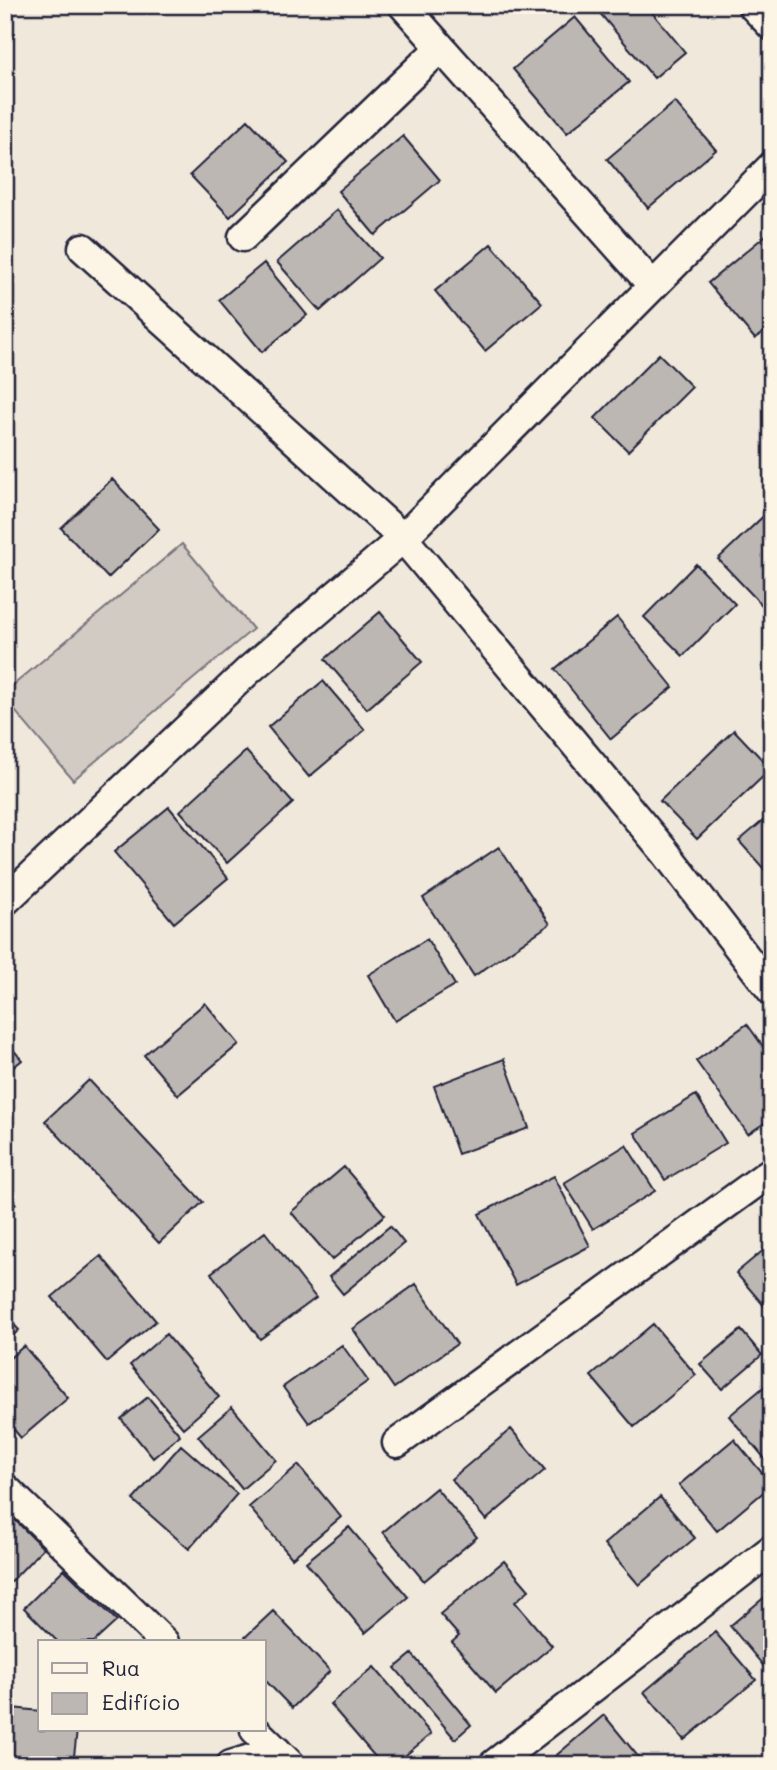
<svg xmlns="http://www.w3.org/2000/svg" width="777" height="1770" font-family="Mali,sans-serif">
  <rect width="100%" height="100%" fill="#efe8db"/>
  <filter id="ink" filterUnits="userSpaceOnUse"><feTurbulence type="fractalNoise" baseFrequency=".0143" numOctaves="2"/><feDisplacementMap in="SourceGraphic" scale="14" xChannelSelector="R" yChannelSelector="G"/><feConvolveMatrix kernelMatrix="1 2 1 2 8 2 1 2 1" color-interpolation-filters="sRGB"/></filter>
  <g filter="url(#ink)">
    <path fill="#d1cbc3" stroke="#7a767f" stroke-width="2" d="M182,544L253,629L73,780L5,699V692Z"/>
    <path fill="#bcb7b3" stroke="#22223b" stroke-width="2" d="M593,5H646L685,52L654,78Z
      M575,17L629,82L567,133L513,69Z
      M675,102L716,150L648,208L607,159Z
      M248,120L288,162L230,217L190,175Z
      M403,136L440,180L375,235L338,191Z
      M337,210L380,258L320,311L277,262Z
      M772,230V325L755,339L708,283Z
      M491,244L542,303L485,351L435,291Z
      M264,263L307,315L262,352L219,300Z
      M659,354L692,387L628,451L595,418Z
      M112,479L159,529L108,578L61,528Z
      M772,508V596L762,605L718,559Z
      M696,564L735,604L683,656L644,617Z
      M380,612L422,662L367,709L325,659Z
      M617,617L673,687L611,739L555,669Z
      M323,681L365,730L309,777L268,727Z
      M734,730L771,769L697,839L660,801Z
      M246,751L293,803L227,863L180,811Z
      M169,807L228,878L174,923L114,852Z
      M772,813V878L739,841Z
      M499,847L550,924L474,976L423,898Z
      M427,939L455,985L395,1021L368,975Z
      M205,1003L239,1044L178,1095L144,1055Z
      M747,1024L772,1059V1118L748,1134L696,1061Z
      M5,1040L22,1060L5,1074Z
      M504,1059L529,1128L458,1154L434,1086Z
      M89,1080L203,1202L159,1243L45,1121Z
      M696,1095L726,1143L665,1180L635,1133Z
      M626,1145L655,1191L593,1229L564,1183Z
      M344,1167L385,1215L332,1260L291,1212Z
      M554,1176L590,1246L516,1285L479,1214Z
      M5,1191L16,1204L5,1213Z
      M390,1226L404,1243L343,1294L329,1277Z
      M265,1232L316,1298L260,1339L211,1273Z
      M772,1243V1315L736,1273Z
      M101,1256L156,1321L107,1362L52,1297Z
      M416,1284L457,1344L394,1388L353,1329Z
      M5,1315L19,1330L5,1343Z
      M653,1324L696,1375L634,1427L591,1376Z
      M741,1330L762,1355L722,1389L700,1364Z
      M166,1334L219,1397L183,1428L130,1365Z
      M342,1345L368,1381L309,1423L283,1387Z
      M24,1346L68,1398L21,1438L5,1419V1362Z
      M772,1380V1467L729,1416Z
      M148,1397L180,1435L153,1458L121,1419Z
      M232,1407L276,1460L242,1489L198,1436Z
      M511,1429L545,1470L486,1520L451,1479Z
      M734,1439L772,1485L717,1531L679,1485Z
      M181,1445L237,1494L189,1549L133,1500Z
      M298,1465L341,1517L292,1558L249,1507Z
      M436,1488L477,1537L424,1581L383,1532Z
      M660,1497L695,1538L639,1585L604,1544Z
      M5,1510L43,1548L5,1588Z
      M349,1527L408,1597L365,1633L306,1562Z
      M504,1561L529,1590L515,1602L552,1646L496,1693L452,1642L459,1636L440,1614Z
      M64,1569L117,1621L94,1642H58L24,1608Z
      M772,1591V1676L730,1626Z
      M273,1611L330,1671L292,1708L264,1679V1642H240Z
      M715,1632L756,1680L684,1740L644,1692Z
      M412,1654L471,1725L455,1739L395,1668Z
      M374,1667L431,1734L394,1765H382L330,1704Z
      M12,1708L40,1711V1730H77L73,1765L5,1764Z
      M604,1715L645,1765H545Z"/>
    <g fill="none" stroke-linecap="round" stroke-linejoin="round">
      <defs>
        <path id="minor" d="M403,5L653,286
          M752,5L772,26
          M243,237L440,48
          M83,248L403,538L665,852L772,991
          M5,901L249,670L403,538L772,166
          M397,1443L772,1171
          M5,1488L164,1642
          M255,1730L291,1765
          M231,1765L277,1751
          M493,1765L772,1549"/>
      </defs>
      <use href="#minor" stroke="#22223b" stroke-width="33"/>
      <use href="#minor" stroke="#fcf5e5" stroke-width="28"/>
    </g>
  </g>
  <rect width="777" height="1770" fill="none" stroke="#fcf5e5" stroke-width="28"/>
  <rect x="14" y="14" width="749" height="1742" fill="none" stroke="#22223b" stroke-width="2.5" filter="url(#ink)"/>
  <rect x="38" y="1640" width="228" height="91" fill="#fcf5e5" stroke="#a5a1a1" stroke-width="2"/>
  <rect x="52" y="1663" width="35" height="10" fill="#fcf5e5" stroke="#a5a1a1" stroke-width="2"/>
  <text x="102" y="1676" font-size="21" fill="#22223b">Rua</text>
  <rect x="52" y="1693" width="35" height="21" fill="#bcb7b3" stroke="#a5a1a1" stroke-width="2"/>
  <text x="102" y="1710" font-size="21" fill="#22223b">Edifício</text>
</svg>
